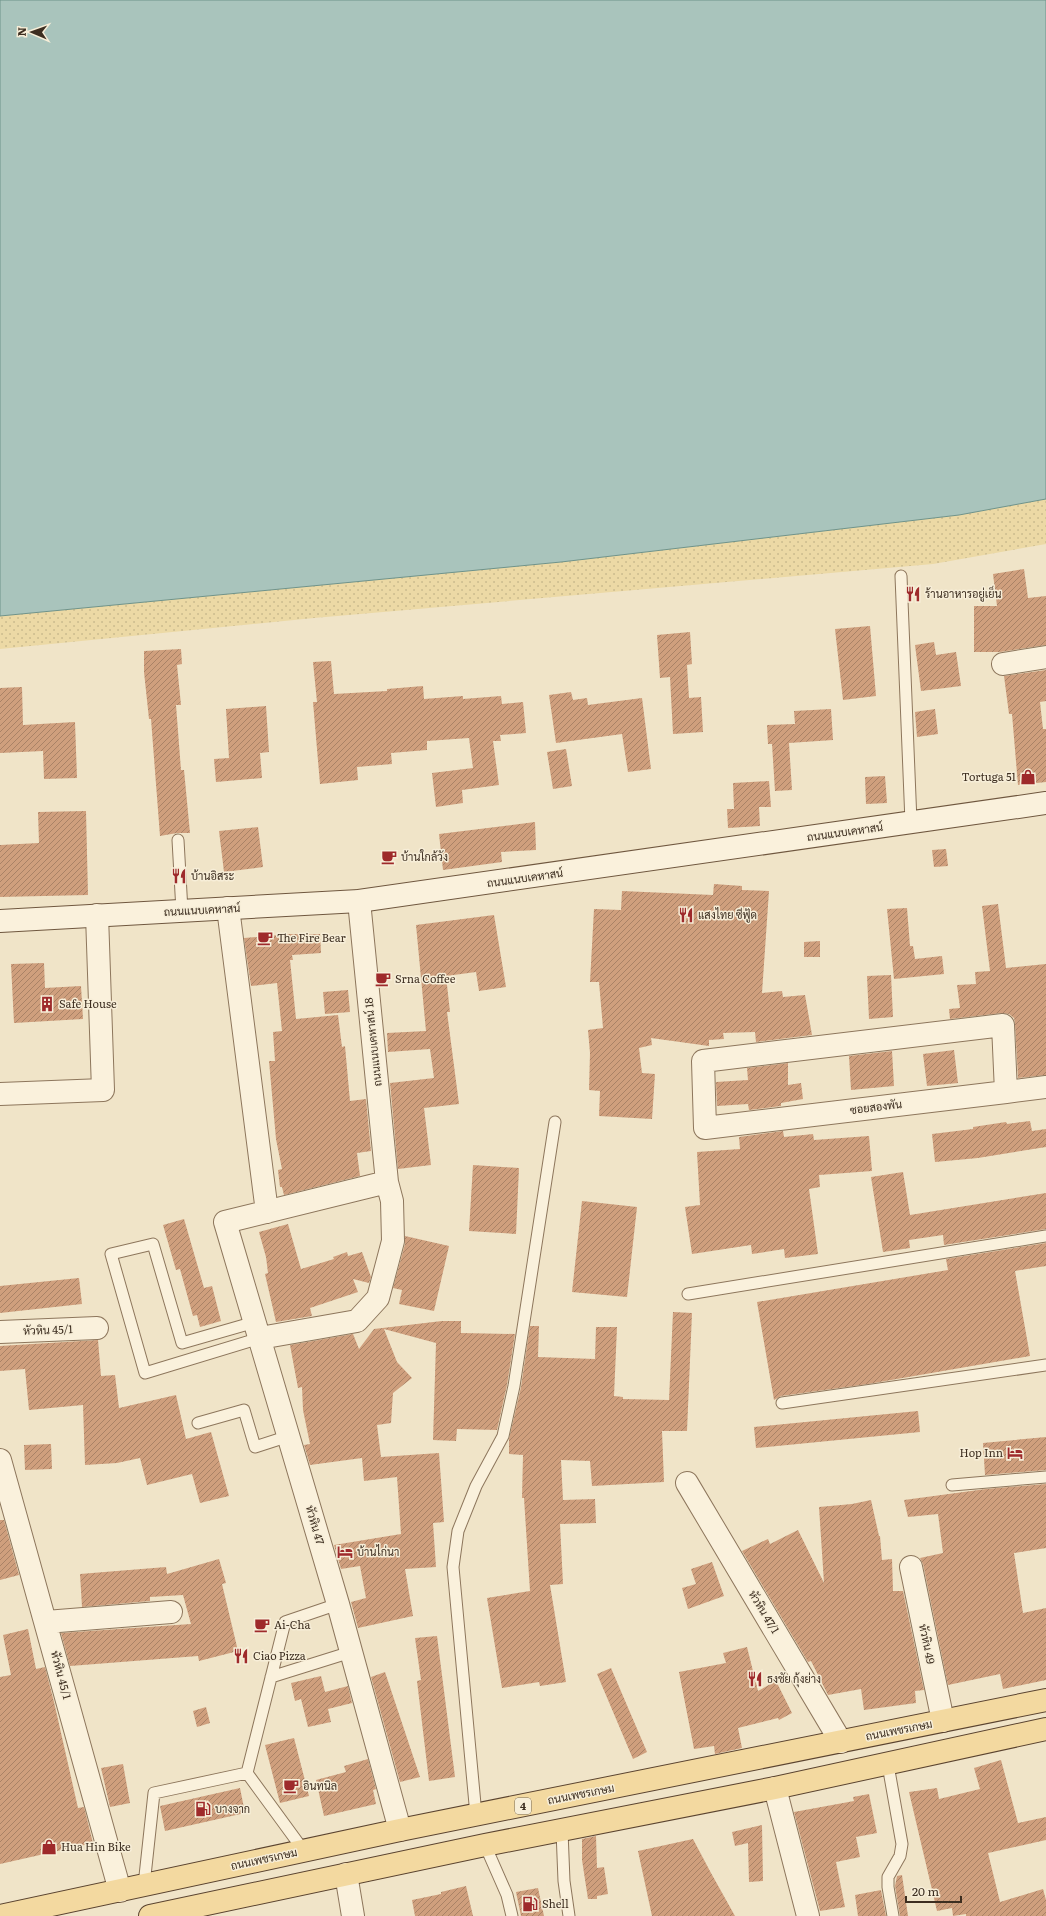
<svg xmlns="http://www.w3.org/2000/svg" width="1046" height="1916" font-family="Literata,Sarabun,serif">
  <defs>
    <pattern id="sand-dots" width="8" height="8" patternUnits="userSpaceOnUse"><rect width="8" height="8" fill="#ecd9a5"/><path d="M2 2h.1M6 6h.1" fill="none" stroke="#cbbb8e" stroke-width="1.8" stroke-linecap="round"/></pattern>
    <pattern id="building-hatch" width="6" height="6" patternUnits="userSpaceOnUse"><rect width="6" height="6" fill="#cf9f7d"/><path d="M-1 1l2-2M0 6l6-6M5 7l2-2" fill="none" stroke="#a98266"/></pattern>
  </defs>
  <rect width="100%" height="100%" fill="#f0e4c8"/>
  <path fill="url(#sand-dots)" d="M1046,499V544L933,564L314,618L0,649V616L561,562L959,515Z"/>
  <path fill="#a9c4bc" stroke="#6f938a" d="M0,0H1046V499L959,515L561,562L0,616Z"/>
  <path fill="url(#building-hatch)" d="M1024,569L1028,598L1046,596V645L1000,652H974V606H997L993,574Z
    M870,626L876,696L843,700L835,629Z
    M690,632L692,664L687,665L689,698L701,697L703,732L673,734L670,677L660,678L657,635Z
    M934,642L936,655L956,652L961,686L921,691L915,645Z
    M181,649L182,664L177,665L181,705H176L181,770H184L190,833H177L160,836L151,719H149L144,672V651Z
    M331,661L334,694L387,691V689L423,686L424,699L463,696V699L501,696L502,704L523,702L526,733L500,735L501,741H493L499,785L462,790L463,803L436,807L432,773L473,768L469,738L427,741V750L391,753L392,764L357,767L358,780L320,784L313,702H317L313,662Z
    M1046,670V701L1040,702L1043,729H1046V782L1018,785L1012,714H1009L1004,676Z
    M22,687L23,725L75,722L77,778L44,779L43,751L0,753V688Z
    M571,692L573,700L587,698L588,705L642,698L651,769L628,772L622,734L556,743L549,695Z
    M266,706L269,752L260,753L262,778L216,782L214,759L229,758L226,709Z
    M831,709L833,740L789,743L792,790L775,791L772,744H768L767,725L795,724L794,711Z
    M935,709L938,734L917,737L915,712Z
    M566,749L572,786L553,789L547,752Z
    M885,776L887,803L866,804L865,777Z
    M769,781L771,807H759L760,826L728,828L727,809H734L733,783Z
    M86,811L88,895L0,897V845L39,843L38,812Z
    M535,822L536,850L501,852L502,862L443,870L439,834Z
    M258,827L263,867L224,872L219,831Z
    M946,849L948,866L934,867L932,850Z
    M714,884L742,886V890L769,891L762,993L782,991L783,997L805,995L812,1035L756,1042L755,1032L723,1033L724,1039L709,1040V1046L651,1038L652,1045L639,1048L642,1073L655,1074L652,1119L599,1116L600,1091L589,1090L590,1053L588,1030L603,1028L599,982H590L594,909L621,910L622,891L713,895Z
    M998,904L1006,968L1046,964V1075L1018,1078L1015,1024L1014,1018L1009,1014L1002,1013L950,1019L949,1009L960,1008L957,985L976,984L975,972L990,971L982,906Z
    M907,908L910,946H913L915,959L942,956L944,974L894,979L887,909Z
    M494,915L506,987L479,991L476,972L446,976L450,1012H447L459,1104L424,1108L431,1165L398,1169L390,1083L434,1078L430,1049L388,1052L387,1033L426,1031L416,925Z
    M290,934H320L321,953L292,955L293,960H290L296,1019L338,1015L342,1047L345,1046L350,1101L366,1099L371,1151L357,1153L360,1176L284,1195L282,1187H280L278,1170L282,1169L276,1139L269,1061H275L273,1032L282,1031L277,983L251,986L244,938Z
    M820,941V957H804V942Z
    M44,963L45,988L81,986L83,1019L14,1023L11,964Z
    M891,975L893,1017L869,1019L867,976Z
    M348,990L350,1012L325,1014L323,992Z
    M954,1050L958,1083L927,1086L923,1054Z
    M892,1051L894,1086L851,1090L849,1056Z
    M788,1063V1085L801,1083L803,1099L781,1103V1106L749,1110L748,1104L717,1106L716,1082L748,1080L747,1068Z
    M1030,1121L1032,1131L1046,1129V1147L978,1158L935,1162L932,1134L973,1129V1127L1006,1122L1007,1124Z
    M783,1131L784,1137L813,1134L814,1140L869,1136L872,1171L819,1175L820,1187L809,1189L818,1254L785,1258L784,1249L752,1254L751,1245L692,1254L685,1207L700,1205L697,1152L740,1149L739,1137Z
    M473,1165L519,1168L516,1234L469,1231Z
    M903,1172L910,1215L1046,1193V1229L944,1245L943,1235L909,1240L910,1248L883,1252L871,1177Z
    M582,1201L637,1207L627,1297L572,1292Z
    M184,1219L204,1288L212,1286L221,1321L200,1327L197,1315L193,1316L180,1269L176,1270L163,1225Z
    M288,1224L301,1269L334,1259L333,1257L347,1252L348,1256L362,1252L371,1277L369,1283L353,1279L358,1292L310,1308L312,1316L276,1322L265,1274L268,1273L266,1257L259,1232Z
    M405,1236L449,1246L434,1311L399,1304L402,1290L393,1288L405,1244Z
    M1046,1243V1266L1015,1271L1030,1356L868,1384L781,1396L774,1400L757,1302L948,1270L946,1259Z
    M79,1278L82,1304L0,1313V1286Z
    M673,1312L692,1313L687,1431H662L664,1482L592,1486L590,1461L561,1460L563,1500L595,1499L596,1523L560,1524L563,1584L550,1585L566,1682L540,1686L539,1682L502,1688L487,1598L530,1591L524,1498H522L523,1455L509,1454V1439L521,1387L530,1326H539L538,1357L595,1359L596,1327H617L614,1396L623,1397V1399L669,1400Z
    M442,1321H461V1333L515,1334L507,1385L497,1430L457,1429L456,1441L433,1440L436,1343L384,1329L397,1362L412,1378L393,1393L391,1423L377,1425L381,1457L439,1453L444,1522L433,1523L436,1567L405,1569L413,1616L358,1628L351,1602L366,1598L360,1566L341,1569L334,1545L401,1534L397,1477L364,1481L362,1458L310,1465L304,1445L310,1444L303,1410L302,1387L298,1388L290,1345L353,1334L359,1349L374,1329Z
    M98,1340L101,1376L115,1375L119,1408L176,1395L186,1439L211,1432L229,1496L200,1503L192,1474L147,1485L140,1458L117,1463L85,1465L83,1405L29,1410L25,1369L0,1371V1346Z
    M918,1411L920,1432L756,1448L754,1427Z
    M1046,1437V1470L985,1475L983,1443Z
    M51,1444L52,1469L25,1470L24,1445Z
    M1046,1484V1548L1014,1553L1023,1613L1046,1608V1680L1003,1689L1000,1674L948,1685L923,1564L920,1558L943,1553L938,1514L908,1517L904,1500L986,1489Z
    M871,1500L879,1536H880L882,1560L892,1559L893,1591H903L924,1690L915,1691L916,1703L864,1710L861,1689L828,1695L811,1661L808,1662L742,1551L768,1539L770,1544L798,1530L824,1583L819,1507L852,1504Z
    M0,1520H4L19,1575L0,1580Z
    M219,1559L226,1583L222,1584L238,1651L199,1661L198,1656L70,1666L61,1633L191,1624L183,1595L150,1597V1601L82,1607L80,1574L166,1567L167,1574Z
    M712,1562L724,1596L688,1609L682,1588L696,1584L691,1569Z
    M28,1629L36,1669L45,1667L54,1702L78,1808L84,1807L93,1843L0,1864V1677L11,1675L3,1635Z
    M437,1636L455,1777L429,1781L417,1681L421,1680L415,1638Z
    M747,1647L758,1691L776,1681L792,1713L779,1720L778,1718L738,1728L742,1748L715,1754L714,1746L694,1749L679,1672L726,1663L723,1653Z
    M611,1668L647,1752L633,1759L597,1674Z
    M385,1672L420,1777L400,1782L371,1677Z
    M321,1676L325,1692L348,1686L352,1703L328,1709L331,1722L308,1727L301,1699L295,1701L291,1683Z
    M206,1707L210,1723L197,1727L193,1711Z
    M294,1738L309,1796L280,1803L265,1745Z
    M368,1759L376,1789L373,1790L376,1804L324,1816L316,1780L346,1772L344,1766Z
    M1001,1760L1018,1823L1046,1817V1840L988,1853L1000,1902L1043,1889L1046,1900V1916H966V1914L953,1916L952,1908L937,1911L909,1792L937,1788L939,1799L980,1789L974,1768Z
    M123,1764L130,1803L110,1807L101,1768Z
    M240,1788L245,1813L165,1831L160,1806Z
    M869,1794L877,1833L856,1837L860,1857L836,1862L845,1907L820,1911L794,1812L854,1801L853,1797Z
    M762,1825L763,1881L749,1882L748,1843L735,1846L732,1832Z
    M596,1836L597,1868L604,1867L608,1894L597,1896V1899H588L582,1860V1839Z
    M693,1839L711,1873L735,1916H652L638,1851Z
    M902,1875L908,1916H900L895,1886L897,1876Z
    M466,1886L473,1916H415L412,1900L441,1894V1892Z
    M538,1888L544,1916H521L516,1892Z
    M881,1890L886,1916H858L855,1895Z"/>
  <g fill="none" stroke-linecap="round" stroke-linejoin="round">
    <defs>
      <path id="lane" d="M901,576L911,822
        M178,840L182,911
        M688,1294L1046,1236
        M255,1322L182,1343L153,1244L111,1254L145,1373L260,1338
        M782,1403L1046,1365
        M198,1423L244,1410L255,1447L289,1436
        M952,1485L1046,1477
        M271,1677L351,1652
        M888,1765L902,1844L900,1856L888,1877V1887L893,1916
        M247,1773L285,1622L338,1604
        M476,1815L453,1567L458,1531L476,1486L503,1436L514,1386L555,1122
        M562,1831L564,1881L569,1916
        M485,1845L507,1895L512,1916
        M144,1885L154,1793L247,1773L304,1851"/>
      <path id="street" d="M1003,664L1046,657
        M228,908L267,1212
        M1006,1092L1003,1025L703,1061L705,1128L1006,1092L1046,1087
        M0,1094L103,1090L97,915
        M387,1182L225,1222L338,1604L400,1830
        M0,1332L97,1328
        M260,1338L357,1321L378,1298L393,1241L392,1201L387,1182L359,901
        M0,1460L120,1891
        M687,1483L841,1742
        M911,1567L943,1721
        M46,1622L171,1612
        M775,1788L808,1916
        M346,1874L353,1916"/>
      <path id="secondary" d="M0,921L359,901L1046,803"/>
      <path id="primary" d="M0,1916L400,1830L1046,1700
        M150,1916L485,1845L775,1788L1046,1729"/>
    </defs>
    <use href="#lane" stroke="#8d765c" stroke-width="13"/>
    <use href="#street" stroke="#8d765c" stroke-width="24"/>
    <use href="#secondary" stroke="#6f573f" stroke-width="24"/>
    <use href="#primary" stroke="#5b4430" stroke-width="24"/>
    <use href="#lane" stroke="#faf1dc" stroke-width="11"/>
    <use href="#street" stroke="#faf1dc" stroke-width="22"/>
    <use href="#secondary" stroke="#faf1dc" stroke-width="22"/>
    <use href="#primary" stroke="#f3d9a0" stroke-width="22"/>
  </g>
  <defs>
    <symbol id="restaurant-bare" viewBox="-9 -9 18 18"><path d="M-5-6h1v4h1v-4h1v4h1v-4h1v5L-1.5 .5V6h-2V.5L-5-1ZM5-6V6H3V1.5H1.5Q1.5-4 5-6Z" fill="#9e2a2b" stroke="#f7eed8" stroke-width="2.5" paint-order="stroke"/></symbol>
    <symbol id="shop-bare" viewBox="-9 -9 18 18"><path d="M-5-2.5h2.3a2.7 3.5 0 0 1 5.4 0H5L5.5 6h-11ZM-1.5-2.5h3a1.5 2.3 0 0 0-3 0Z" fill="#9e2a2b" stroke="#f7eed8" stroke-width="2.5" paint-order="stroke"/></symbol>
    <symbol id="cafe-bare" viewBox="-9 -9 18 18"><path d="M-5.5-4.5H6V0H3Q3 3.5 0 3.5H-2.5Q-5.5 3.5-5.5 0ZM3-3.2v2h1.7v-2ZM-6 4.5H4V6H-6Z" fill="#9e2a2b" stroke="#f7eed8" stroke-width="2.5" paint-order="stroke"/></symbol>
    <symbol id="building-bare" viewBox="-9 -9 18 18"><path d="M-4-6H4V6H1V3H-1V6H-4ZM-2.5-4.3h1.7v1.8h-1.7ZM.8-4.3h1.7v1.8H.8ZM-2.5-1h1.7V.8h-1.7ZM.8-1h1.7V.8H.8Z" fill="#9e2a2b" stroke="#f7eed8" stroke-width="2.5" paint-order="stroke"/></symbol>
    <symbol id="hotel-bare" viewBox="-9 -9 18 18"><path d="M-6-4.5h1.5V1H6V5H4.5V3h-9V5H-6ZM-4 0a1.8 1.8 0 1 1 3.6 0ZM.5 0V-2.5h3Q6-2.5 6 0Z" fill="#9e2a2b" stroke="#f7eed8" stroke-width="2.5" paint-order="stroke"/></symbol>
    <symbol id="fuel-bare" viewBox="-9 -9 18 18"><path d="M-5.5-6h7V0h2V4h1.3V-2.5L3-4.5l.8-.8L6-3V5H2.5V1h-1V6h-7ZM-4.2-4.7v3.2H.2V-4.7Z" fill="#9e2a2b" stroke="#f7eed8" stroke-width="2.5" paint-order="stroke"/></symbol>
  </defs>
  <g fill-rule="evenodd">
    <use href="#restaurant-bare" x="902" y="583" width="22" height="22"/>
    <use href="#shop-bare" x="1017" y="766" width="22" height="22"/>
    <use href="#cafe-bare" x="378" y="846" width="22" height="22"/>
    <use href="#restaurant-bare" x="168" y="865" width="22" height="22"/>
    <use href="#restaurant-bare" x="675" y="904" width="22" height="22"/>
    <use href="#cafe-bare" x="254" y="927" width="22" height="22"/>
    <use href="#cafe-bare" x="372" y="968" width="22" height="22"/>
    <use href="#building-bare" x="36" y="993" width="22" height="22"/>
    <use href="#hotel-bare" x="1004" y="1442" width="22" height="22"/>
    <use href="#hotel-bare" x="334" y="1541" width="22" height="22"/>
    <use href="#cafe-bare" x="251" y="1614" width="22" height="22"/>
    <use href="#restaurant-bare" x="230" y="1645" width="22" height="22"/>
    <use href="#restaurant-bare" x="744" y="1668" width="22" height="22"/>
    <use href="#cafe-bare" x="280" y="1775" width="22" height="22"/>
    <use href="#fuel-bare" x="192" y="1798" width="22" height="22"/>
    <use href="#shop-bare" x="38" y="1836" width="22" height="22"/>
    <use href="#fuel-bare" x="519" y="1893" width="22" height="22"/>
  </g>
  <g text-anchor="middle" stroke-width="3" stroke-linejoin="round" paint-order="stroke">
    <rect fill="#f7eed8" stroke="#756857" stroke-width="1" x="515" y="1798" width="16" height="16" rx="3"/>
    <g font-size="10" font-weight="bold" fill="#3d2e20">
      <text x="523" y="1810">4</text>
    </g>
    <g font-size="11" fill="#3d2e20" stroke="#f7eed8" text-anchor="start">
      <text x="925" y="598">ร้านอาหารอยู่เย็น</text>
      <text x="1016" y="781" text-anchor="end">Tortuga 51</text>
      <text x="401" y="861">บ้านใกล้วัง</text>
      <text x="191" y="880">บ้านอิสระ</text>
      <text x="698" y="919">แสงไทย ซีฟู้ด</text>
      <text x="277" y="942">The Fire Bear</text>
      <text x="395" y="983">Srna Coffee</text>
      <text x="59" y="1008">Safe House</text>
      <text x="1003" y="1457" text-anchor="end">Hop Inn</text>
      <text x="357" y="1556">บ้านไก่นา</text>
      <text x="274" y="1629">Ai-Cha</text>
      <text x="253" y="1660">Ciao Pizza</text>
      <text x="767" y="1683">ธงชัย กุ้งย่าง</text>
      <text x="303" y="1790">อินทนิล</text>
      <text x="215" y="1813">บางจาก</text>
      <text x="61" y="1851">Hua Hin Bike</text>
      <text x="542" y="1908">Shell</text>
    </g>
    <g font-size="11" fill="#3d2e20" stroke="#f7eed8">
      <text transform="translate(845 832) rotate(-8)" y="4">ถนนแนบเคหาสน์</text>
      <text transform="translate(525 878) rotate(-8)" y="4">ถนนแนบเคหาสน์</text>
      <text transform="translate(202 910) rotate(-3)" y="4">ถนนแนบเคหาสน์</text>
      <text transform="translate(373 1042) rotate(-96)" y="4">ถนนแนบเคหาสน์ 18</text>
      <text transform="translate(876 1107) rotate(-7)" y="4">ซอยสองพัน</text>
      <text transform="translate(48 1330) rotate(-2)" y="4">หัวหิน 45/1</text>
      <text transform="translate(315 1525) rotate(74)" y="4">หัวหิน 47</text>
      <text transform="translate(764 1612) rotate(59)" y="4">หัวหิน 47/1</text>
      <text transform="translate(927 1644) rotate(78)" y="4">หัวหิน 49</text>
      <text transform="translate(61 1675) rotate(75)" y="4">หัวหิน 45/1</text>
      <text transform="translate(899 1730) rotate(-11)" y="4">ถนนเพชรเกษม</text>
      <text transform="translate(581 1794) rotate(-11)" y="4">ถนนเพชรเกษม</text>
      <text transform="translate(264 1859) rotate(-12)" y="4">ถนนเพชรเกษม</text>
    </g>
  </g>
  <g transform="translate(32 32) rotate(272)" stroke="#f7eed8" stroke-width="3" paint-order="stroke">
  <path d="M0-3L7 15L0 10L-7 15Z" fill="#3d2e20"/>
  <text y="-6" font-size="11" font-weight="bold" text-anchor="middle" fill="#3d2e20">N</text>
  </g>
  <path d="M906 1896v6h55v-6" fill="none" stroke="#3d2e20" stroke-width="2"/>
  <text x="912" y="1896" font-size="12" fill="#3d2e20" stroke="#f7eed8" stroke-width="3" paint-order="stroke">20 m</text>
</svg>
